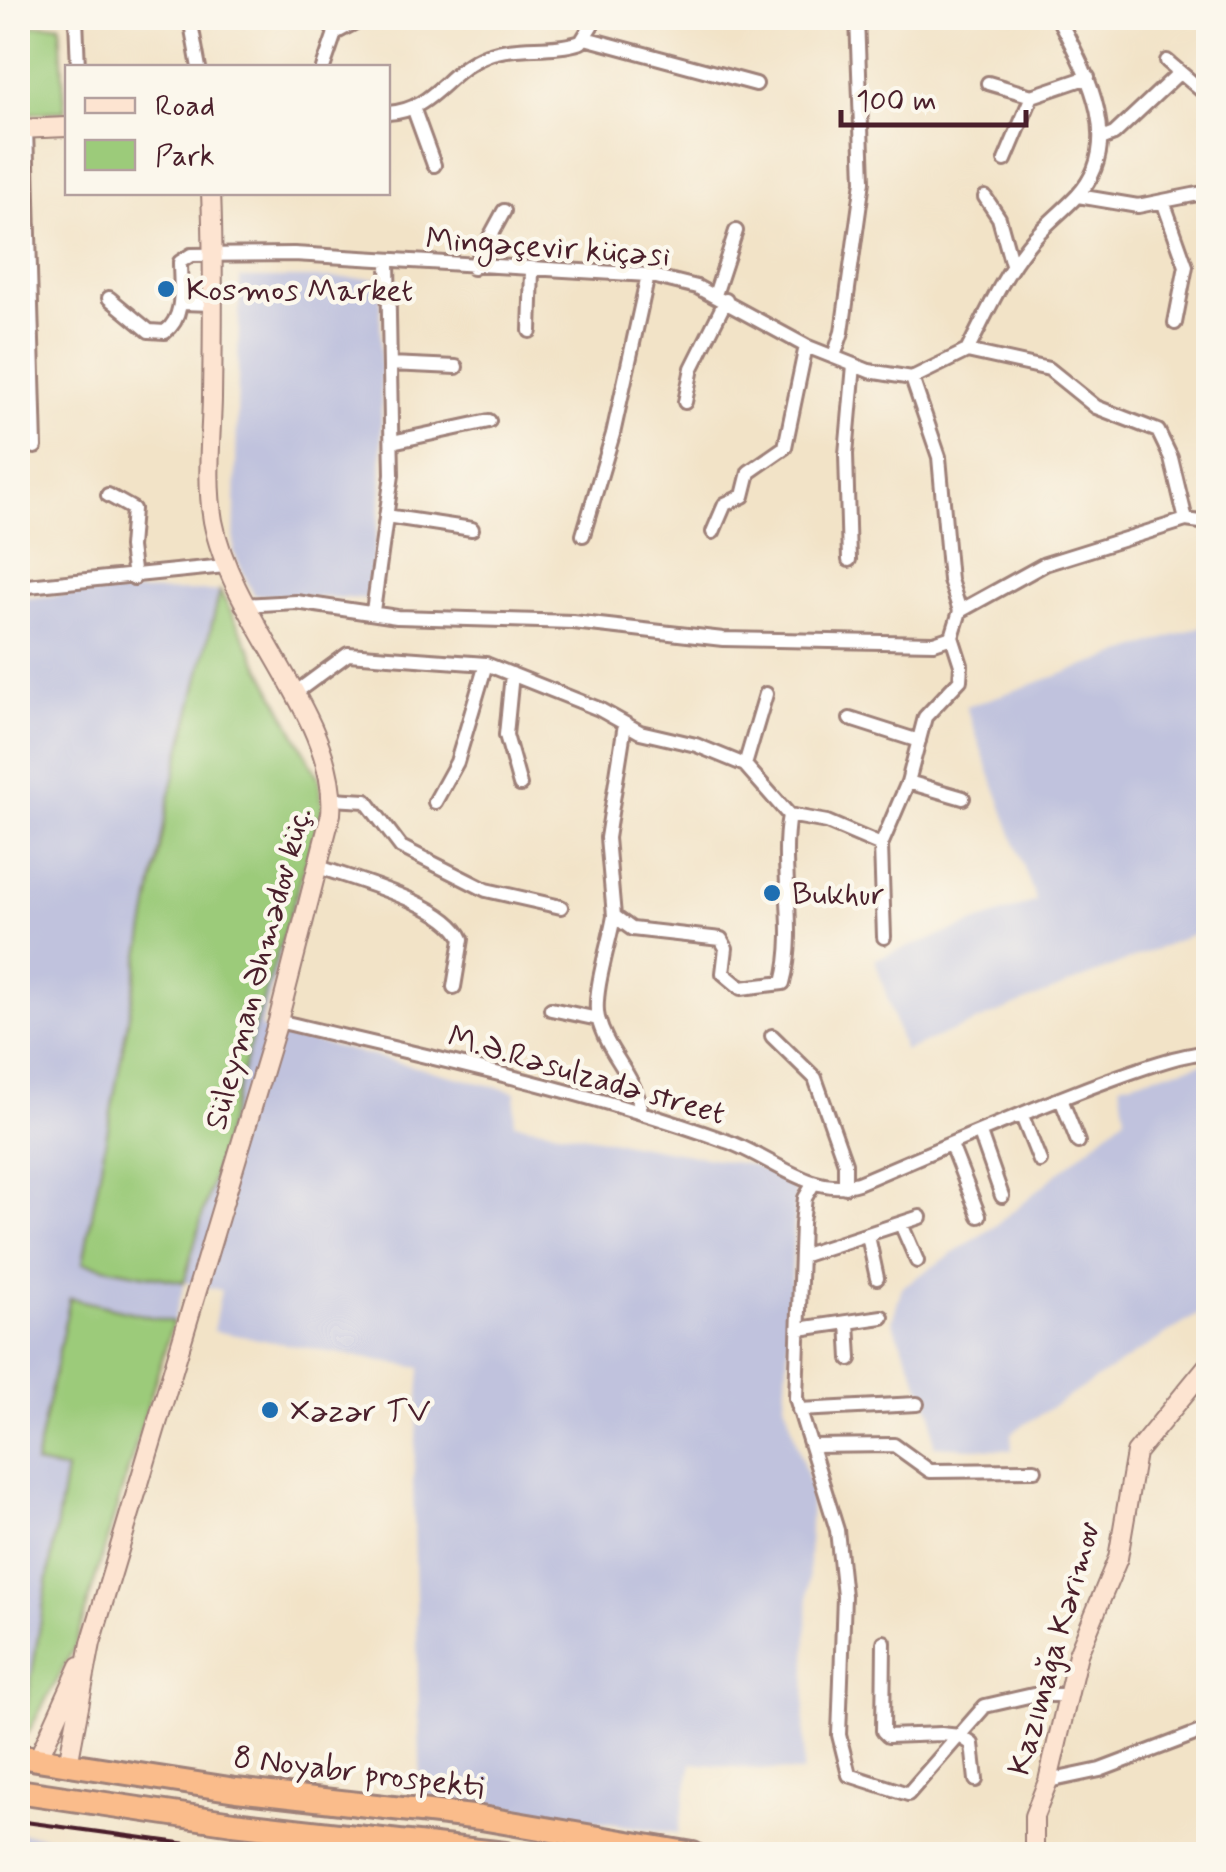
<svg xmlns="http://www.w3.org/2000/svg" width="1226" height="1872" font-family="Mynerve,sans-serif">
  <rect width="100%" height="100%" fill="#fbf7ec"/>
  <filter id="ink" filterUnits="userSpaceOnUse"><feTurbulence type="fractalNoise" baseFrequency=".01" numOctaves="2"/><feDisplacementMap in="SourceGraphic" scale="20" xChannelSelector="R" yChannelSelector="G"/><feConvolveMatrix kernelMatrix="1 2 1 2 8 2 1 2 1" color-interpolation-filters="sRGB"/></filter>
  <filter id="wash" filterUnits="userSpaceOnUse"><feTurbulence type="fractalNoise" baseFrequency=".0048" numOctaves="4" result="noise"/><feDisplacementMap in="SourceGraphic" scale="40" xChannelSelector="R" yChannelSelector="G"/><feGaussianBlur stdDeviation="2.25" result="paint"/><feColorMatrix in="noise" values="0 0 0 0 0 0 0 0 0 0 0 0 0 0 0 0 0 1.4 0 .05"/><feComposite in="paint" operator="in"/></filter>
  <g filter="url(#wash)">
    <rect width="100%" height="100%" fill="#f2e3c7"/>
    <path fill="#c0c2dd" d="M240,278H380L382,491L368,599L254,595L234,553Z
      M220,591L319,779L323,807L260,1028L516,1092L514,1123L750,1165L796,1182L785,1404L811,1490L803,1773L692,1763L678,1833L421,1796L413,1482L421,1368L213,1331L221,1290L185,1282L75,1646L28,1733L18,1732V599L92,592Z
      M1208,624V928L904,1051L875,959L1036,901L966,707Z
      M1208,1062V1308L1011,1433L1012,1450L934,1446L932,1413L892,1321L902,1287L995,1226L1125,1117L1120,1084Z
      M18,1833L175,1854H18Z"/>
    <path fill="#9ccb7a" stroke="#737552" stroke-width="2.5" d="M60,24L65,111L18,114V26Z
      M220,591L319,779L323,808L255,1026L184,1282L83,1263L169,799Z
      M70,1298L173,1322L75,1646L28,1733H22L66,1470L35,1464Z"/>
  </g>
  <g filter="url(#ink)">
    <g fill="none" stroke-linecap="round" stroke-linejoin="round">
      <defs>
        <path id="street" d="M76,18L78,68
          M190,18L199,68
          M335,33L363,18
          M585,38L756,84
          M1167,61L1208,96
          M323,68L335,33L326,18
          M988,83L1032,96L1088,77
          M414,110L434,165
          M388,113C435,110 445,71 487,55C517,44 551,52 581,42L596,18
          M26,128L35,447
          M1101,139L1114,134L1180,72
          M1005,160L1032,96
          M1078,196L1138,206L1208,192
          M985,197L999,218L1012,265
          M1163,201L1186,266L1175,323
          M473,268L504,211
          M715,295L736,231
          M109,298L149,331L165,332C186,316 180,286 180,262L191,255L294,254L648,275L697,287L806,346L869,371L912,378L967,351L1049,369L1096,407L1158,431L1171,458L1186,520
          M180,303L214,304
          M530,331L532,271
          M967,351C986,315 1002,277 1028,245C1043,226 1061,213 1077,196C1127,143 1085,70 1058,18
          M834,356L842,332L863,181L857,18
          M390,364L456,367
          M912,378L939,457L950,580L960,611
          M685,402L692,368L726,300
          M392,442L489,421
          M108,495L133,509L130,547L134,578
          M386,516L472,529
          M713,532L725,504L743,496L749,472L785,447L806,346
          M583,535L613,434L648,275
          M849,560L846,454L854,365
          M18,587L225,566
          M242,605L296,602L397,617L573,622L723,639L934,643L952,637L960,611L1045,564L1186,520L1208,523
          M373,611L392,475L388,262
          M512,674L506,735L520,785
          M295,693L348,654L486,664L599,709L640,732L696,745L745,765L789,815L827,822L881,845
          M850,719L919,741
          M625,724L607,838L614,916L632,929L721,939L726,948L723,973L741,988L783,983C798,927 779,870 789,815
          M745,765L766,694
          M908,782L963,798
          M332,799L366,801L401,847L486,890L561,907
          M435,802L457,762L486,664
          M319,867C355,880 447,904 462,939L454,987
          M614,916C610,941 592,995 598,1018C607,1054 636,1075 641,1112
          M884,937L881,845L908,782L925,717L960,680L961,665L952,637
          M551,1009L598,1019
          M278,1021C428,1057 581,1089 726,1141C771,1156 811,1198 858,1183C909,1162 1174,1044 1208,1054
          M772,1036L815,1078L845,1163V1187
          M1061,1099L1078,1142
          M1022,1116L1040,1161
          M980,1133L1002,1196
          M951,1145L979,1216
          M812,1186L805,1198L802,1223L796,1398L837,1530L844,1596L839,1735L849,1775L908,1794L985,1706L1033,1695H1065
          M901,1224L917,1261
          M868,1236L877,1278
          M801,1256L920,1217
          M848,1322L850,1359
          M799,1329L882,1317
          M799,1410L917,1404
          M811,1446L894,1445L930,1471L1035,1470
          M884,1642L883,1731L888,1736L941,1734L960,1736L972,1744L976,1780
          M1048,1781L1100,1770L1208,1729"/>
        <path id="secondary" d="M18,129L68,127
          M38,1759L80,1666
          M68,1764L91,1643L278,1021L331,814C339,720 232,621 213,521C206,481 211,438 212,399C213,330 214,261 211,192
          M1034,1854V1816L1048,1781L1078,1654L1118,1558L1136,1453L1208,1365"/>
        <path id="highway" d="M18,1756L236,1790L481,1818L693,1854
          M18,1791L233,1823L505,1854"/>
      </defs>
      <use href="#street" stroke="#9e8179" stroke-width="18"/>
      <use href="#secondary" stroke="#9e8179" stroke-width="22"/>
      <use href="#highway" stroke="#9e8179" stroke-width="28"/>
      <use href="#street" stroke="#fff" stroke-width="12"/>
      <use href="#secondary" stroke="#fde4d1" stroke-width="18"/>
      <use href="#highway" stroke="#fabc8b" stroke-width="22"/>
      <path stroke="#4a1f2b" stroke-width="4" d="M18,1821L262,1854"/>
    </g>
  </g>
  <g fill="#1f6fb2" stroke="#fbf7ec" stroke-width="4">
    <circle cx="166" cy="289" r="10"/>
    <circle cx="772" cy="893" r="10"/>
    <circle cx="270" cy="1410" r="10"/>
  </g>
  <g text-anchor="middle" stroke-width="9" stroke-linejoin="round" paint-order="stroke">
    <g font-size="32" fill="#4a1f2b" stroke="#fbf7ec">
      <text transform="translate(548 246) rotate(4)" y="11">Mingəçevir küçəsi</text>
      <text transform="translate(257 968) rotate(-75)" y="11">Süleyman Əhmədov küç.</text>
      <text transform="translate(587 1074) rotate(16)" y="11">M.Ə.Rəsulzadə street</text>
      <text transform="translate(1053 1648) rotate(-74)" y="11">Kazımağa Kərimov</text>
      <text transform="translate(359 1771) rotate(7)" y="11">8 Noyabr prospekti</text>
    </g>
    <g font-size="32" fill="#4a1f2b" stroke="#fbf7ec" text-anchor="start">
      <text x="186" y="300">Kosmos Market</text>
      <text x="792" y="904">Bukhur</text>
      <text x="290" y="1421">Xəzər TV</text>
    </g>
  </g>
  <rect width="1226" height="1872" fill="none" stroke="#fbf7ec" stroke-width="60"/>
  <rect x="65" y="65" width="325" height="130" fill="#fbf7ec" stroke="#b4a19f" stroke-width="2.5"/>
  <rect x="85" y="98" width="50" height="15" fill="#fde4d1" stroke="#b4a19f" stroke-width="2.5"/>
  <text x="155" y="115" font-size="30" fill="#4a1f2b">Road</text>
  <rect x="85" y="140" width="50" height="30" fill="#9ccb7a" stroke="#b4a19f" stroke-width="2.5"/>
  <text x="155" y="165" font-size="30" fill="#4a1f2b">Park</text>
  <path d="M841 110v15h185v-15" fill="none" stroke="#4a1f2b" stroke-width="5"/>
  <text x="856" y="110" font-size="30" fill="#4a1f2b" stroke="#fbf7ec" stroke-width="8" paint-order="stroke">100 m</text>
</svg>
